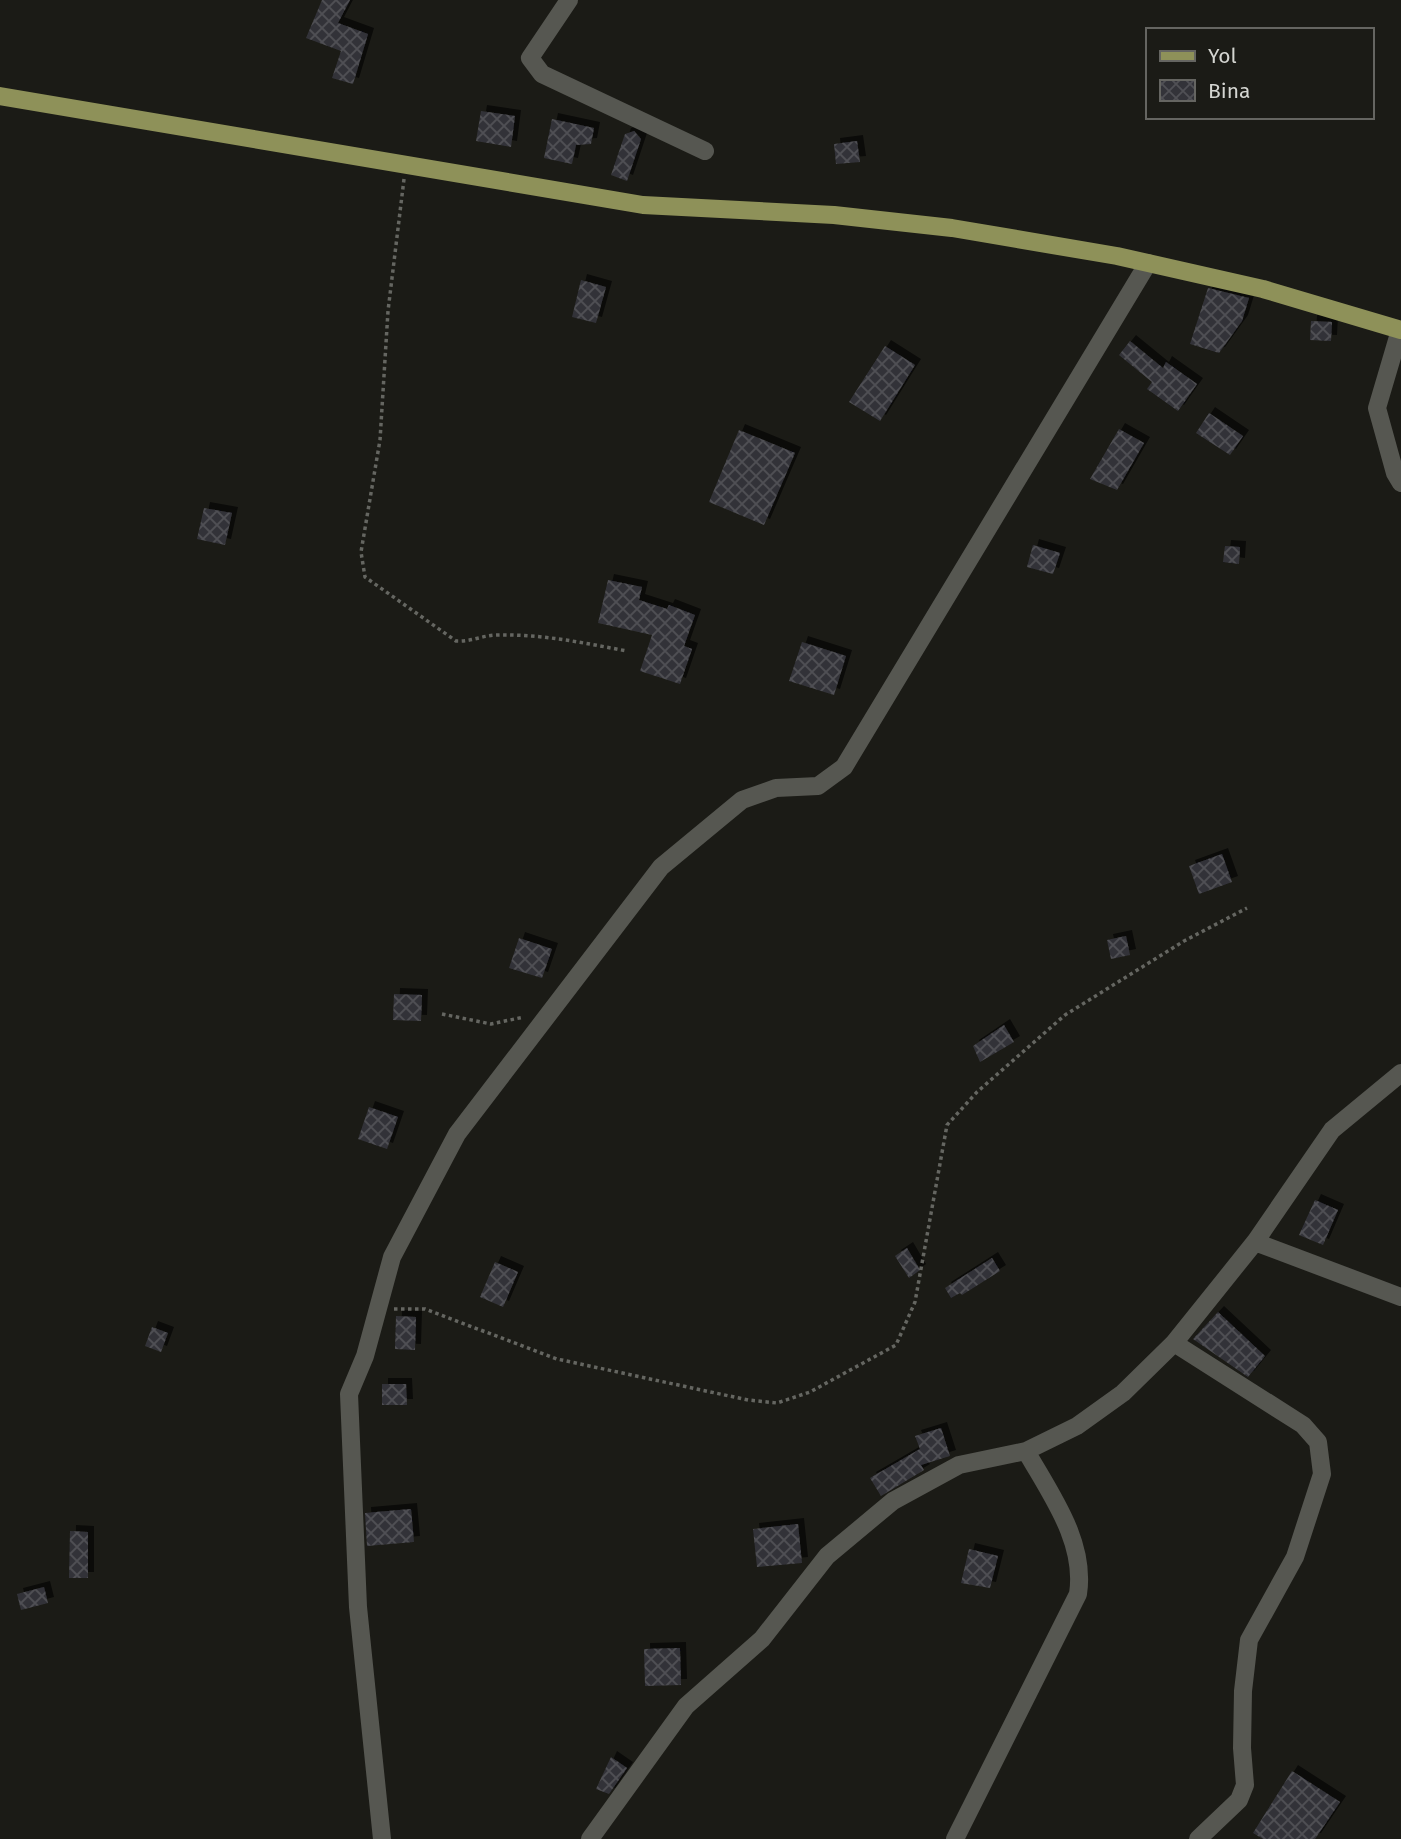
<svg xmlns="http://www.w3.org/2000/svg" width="1401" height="1839" font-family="'Fira Sans',sans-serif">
  <defs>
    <pattern id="building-cross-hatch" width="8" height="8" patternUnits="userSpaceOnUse" patternTransform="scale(1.75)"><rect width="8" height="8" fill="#333339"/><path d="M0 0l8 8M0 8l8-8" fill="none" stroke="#505055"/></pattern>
    <filter id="shadow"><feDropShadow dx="6" dy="-6" stdDeviation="0" flood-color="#0009"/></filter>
  </defs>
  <rect width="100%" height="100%" fill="#1b1b16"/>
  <path fill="url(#building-cross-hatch)" filter="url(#shadow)" d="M322,0H350L338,23L368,34L353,84L332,78L341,51L306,38Z
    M481,111L515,116L511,147L476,141Z
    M552,119L594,128L591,144L576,145L572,164L544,158Z
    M634,131L641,139L627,181L611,175L625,134Z
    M857,141L860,162L836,164L834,144Z
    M581,280L606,287L596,323L572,317Z
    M1208,288L1249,298L1242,321L1219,353L1190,344Z
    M1311,321L1332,322L1331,341L1310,340Z
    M1130,341L1163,368L1166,362L1197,384L1178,411L1147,389L1152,382L1119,355Z
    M885,346L915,365L880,421L849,402Z
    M1209,413L1243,436L1230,455L1196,433Z
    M1119,429L1144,443L1117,490L1090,479Z
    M739,430L795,453L764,525L709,502Z
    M204,508L232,513L225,545L197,539Z
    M1033,545L1060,553L1053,574L1027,567Z
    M1225,546L1240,547L1239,564L1223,562Z
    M608,580L642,587L639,600L667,609L669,605L695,615L684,646L692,649L680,684L640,671L652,635L598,623Z
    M802,642L846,656L834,695L789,681Z
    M1222,854L1232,882L1199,894L1189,866Z
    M1126,936L1130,955L1111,959L1107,940Z
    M519,938L552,949L542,978L509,968Z
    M394,994L422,995L421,1021L393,1020Z
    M1004,1025L1014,1042L980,1062L973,1046Z
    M369,1107L398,1117L387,1149L358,1139Z
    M1315,1200L1338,1210L1323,1245L1299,1235Z
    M907,1248L920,1270L909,1278L895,1256Z
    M992,1258L1000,1271L962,1295L960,1293L951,1298L945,1288Z
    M495,1262L518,1272L503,1307L480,1297Z
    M1218,1312L1265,1356L1248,1377L1193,1339Z
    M396,1316L416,1317L415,1350L395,1349Z
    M152,1327L168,1333L161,1352L145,1346Z
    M382,1384H406L407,1405H382Z
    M941,1428L950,1456L921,1465L924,1470L881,1496L870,1478L920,1449L915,1436Z
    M411,1509L414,1542L367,1546L365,1513Z
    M798,1524L802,1563L757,1567L753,1529Z
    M70,1531L88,1532V1578H69Z
    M969,1549L998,1556L990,1588L961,1583Z
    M44,1587L48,1603L21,1610L17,1594Z
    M680,1648L681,1685L645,1686L644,1649Z
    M611,1757L627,1768L609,1794L596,1789Z
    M1292,1771L1340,1802L1315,1839H1263L1253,1833Z"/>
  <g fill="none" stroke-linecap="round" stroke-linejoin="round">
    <path stroke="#656661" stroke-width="3.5" stroke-dasharray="3.5 3.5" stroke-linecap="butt" d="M404,179L388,311L380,440L361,552L365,577L456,641C471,642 483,635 498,635C542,634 584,643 627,651
      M442,1014L491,1024L524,1017
      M394,1309H425L557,1359L748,1400L777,1403L810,1392L896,1345L915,1302L947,1125L977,1092L1065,1015L1184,941L1247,908"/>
    <path stroke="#565751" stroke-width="18" d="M569,0L530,58L542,74L705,151
      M1400,330L1377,408L1395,473L1401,483
      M1255,1242L1401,1297
      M1174,1343L1303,1425L1318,1442L1322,1474L1295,1557L1249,1640L1243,1691L1242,1748L1245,1785L1239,1800L1198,1839
      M382,1839L358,1607L349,1394L365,1356L392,1257L457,1134L661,867L742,800L776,788L818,786L844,767L1148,263
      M590,1839L686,1706L762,1639L827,1556L893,1501L959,1465L1026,1451L1077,1426L1123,1393L1174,1343L1255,1242L1332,1130L1401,1073
      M955,1839L1078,1594C1086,1542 1051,1495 1026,1451"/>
    <path stroke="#8e9159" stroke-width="18" d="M0,96L643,205L834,215L952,228L1117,256L1263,289L1401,330"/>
  </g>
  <rect x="1146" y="28" width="228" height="91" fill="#1b1b16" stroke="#656561" stroke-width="2"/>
  <rect x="1160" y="51" width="35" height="10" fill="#8e9159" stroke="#656561" stroke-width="2"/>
  <text x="1208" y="63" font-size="21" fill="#d4d5d1">Yol</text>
  <rect x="1160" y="80" width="35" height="21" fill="url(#building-cross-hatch)" stroke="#656561" stroke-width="2"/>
  <text x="1208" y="98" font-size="21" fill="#d4d5d1">Bina</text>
</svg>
